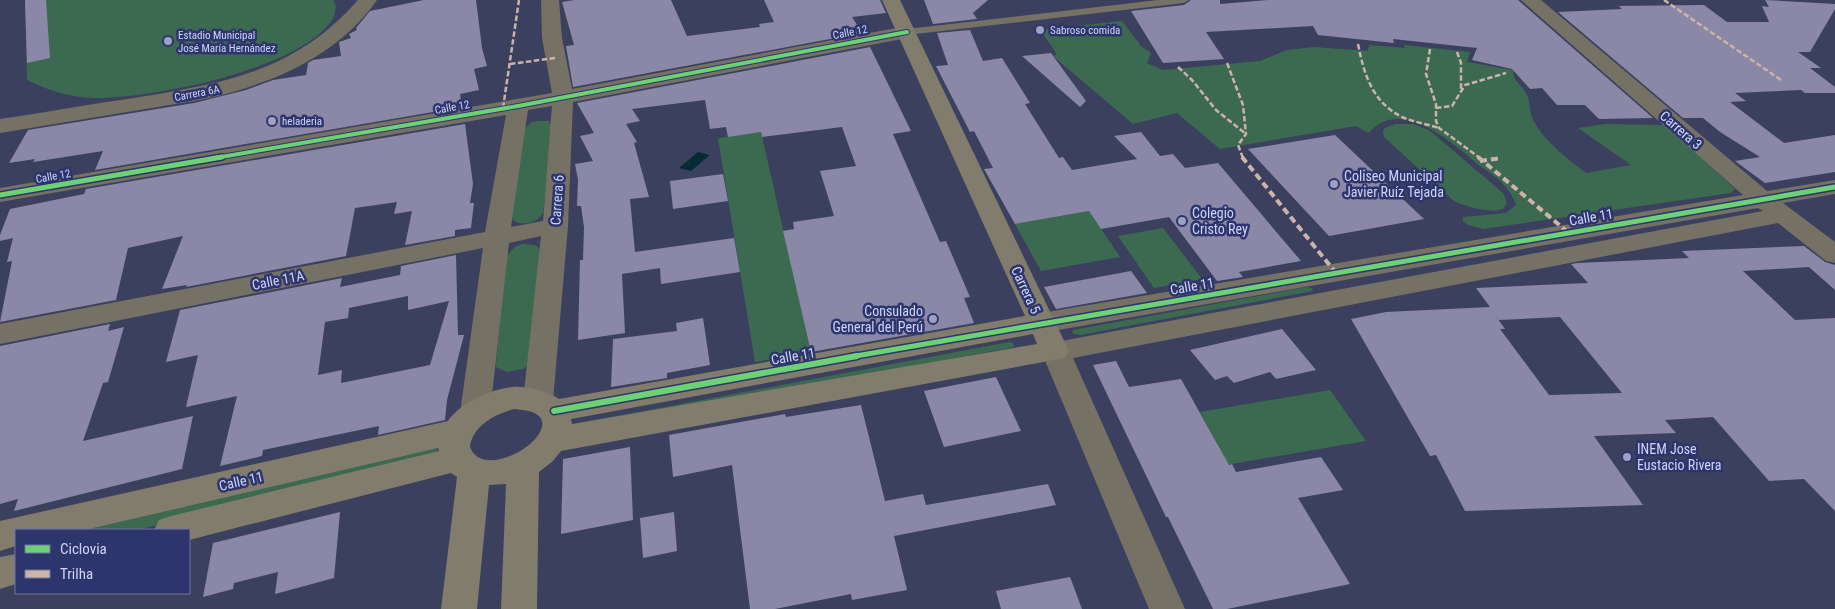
<svg xmlns="http://www.w3.org/2000/svg" width="1835" height="609" font-family="'Roboto Condensed',sans-serif">
  <rect width="100%" height="100%" fill="#3c405f"/>
  <path fill="#3b6a51" d="M25,0H333L336,6C335,10 335,16 332,20C299,70 150,99 92,98C69,97 47,90 27,80Z
    M1122,21L1141,46L1151,53L1147,63L1163,70L1260,61L1287,50L1314,47L1368,51L1369,45L1405,48L1404,45L1470,52L1467,62L1513,70C1514,84 1520,82 1526,93C1531,102 1529,113 1534,122C1546,143 1568,159 1586,173L1631,165L1578,128L1605,124L1664,125L1735,189L1731,193L1483,229L1468,225L1463,221V217L1506,213L1516,205C1514,200 1512,195 1509,191C1501,179 1485,170 1474,161C1449,140 1399,97 1369,133L1356,126L1220,149L1177,113L1133,124L1053,56L1057,54L1040,30Z
    M538,121H549L553,126L543,213C537,223 522,227 513,220L512,216L525,128L532,122Z
    M1396,124H1413L1429,130L1503,193C1520,223 1465,207 1454,201L1384,137L1383,132L1385,128Z
    M761,132L811,352L755,362L718,138Z
    M1089,211L1120,257L1041,271L1015,224Z
    M1163,228L1202,279L1154,288L1118,236Z
    M522,244L535,245L539,248L540,252L529,364L523,369L507,372L496,367V362L507,255L515,247Z
    M1307,287L1312,288L1313,291L1080,335L1072,333L1073,330Z
    M1009,342L1013,343L1014,347L577,429L570,425Z
    M1330,390L1366,441L1191,471L1180,449L1217,443L1200,412Z
    M431,446L438,450L432,456L137,530H86Z"/>
  <path fill="#052b35" d="M698,152L710,155L691,171L679,168Z"/>
  <path fill="#8a88a6" fill-rule="evenodd" d="M25,0H46L50,58L27,63Z
    M424,0H476L482,48L487,66L474,69L479,90L460,94L462,107L95,170L103,151L33,162L35,159L9,163L28,130L194,103L246,90L273,80L306,75L308,63L313,60L341,56L339,42L351,38L349,34L357,30L356,28L370,11Z
    M574,0H671L687,36L760,27L759,24L774,22L764,0H880L886,13L852,17L862,33L573,87L566,46L574,45L562,2Z
    M924,0H988L973,13L977,19L933,24Z
    M1191,0H1220V4L1268,0H1518L1653,118L1599,119L1585,105H1557L1542,88L1530,89L1512,69L1472,60L1477,48L1393,39L1394,43L1318,35L1313,26L1206,32L1224,59L1163,63L1131,11L1184,5Z
    M1765,0L1835,4V9L1810,52H1798L1821,68H1810L1835,87V93H1805L1801,90L1735,93L1746,101L1730,102L1784,143L1835,135V172L1765,183L1735,161L1760,157L1720,132L1703,118H1683L1558,12L1622,9L1619,6L1704,5L1727,22H1769L1762,6L1769,7Z
    M970,30L983,61L1002,58L1030,103L1025,104L1059,158L1063,157L1072,170L1137,159L1114,136L1141,132L1160,156L1173,154L1185,168L1218,163L1301,261L1239,272L1243,277L1217,281L1169,217L1101,229L1089,211L1015,224L984,169L993,168L974,131L970,132L936,66L948,65L937,33Z
    M870,47L911,131L893,134L940,242L946,241L970,297L964,298L974,323L811,352L783,231L794,229L793,222L834,216L820,171L856,166L842,127L762,137L761,132L728,137L726,127L710,129L705,100L632,109L640,121L626,124L637,142L634,143L649,197L630,199L635,252L734,238L740,272L661,284L660,268L622,274L625,333L578,340L580,260H583L584,227L581,206H577L578,180L575,164L593,161L580,136L594,133L577,103Z
    M1051,53L1086,101L1080,107L1022,56Z
    M465,124L473,184L470,203H474L471,228L455,230V236L405,245L412,211L394,214L397,202L355,208L346,256L186,287L187,285L162,289L183,236L128,248L116,300L0,322L12,261L7,262L13,238L0,241V235L10,209L84,194L86,189Z
    M1335,135L1424,219L1329,236L1248,149Z
    M723,174L728,201L673,209L670,181Z
    M1804,246L1825,262L1835,265V290L1809,267L1743,271L1795,320L1835,318V511L1804,479L1769,481L1713,417L1665,420L1676,433L1594,436L1643,505L1465,511L1436,455L1430,456L1351,319L1386,312L1490,307L1476,288L1588,283L1571,264L1578,263L1689,258L1682,251ZM1495,315L1499,320L1560,317L1622,393L1549,395L1500,329H1505Z
    M456,255L458,335H464L447,400L445,420L378,435L379,426L263,450L262,456L220,466L237,396L186,407L198,355L166,362L180,310L342,278L340,287L400,275L401,266ZM408,296V310L449,301L430,365L341,383L342,370L318,375L325,322L348,318L349,308Z
    M1131,271L1147,293L1056,309L1044,287Z
    M703,318L710,365L667,373V378L611,387L613,339L677,331L676,323Z
    M110,324L108,331L124,327L108,382L103,383L83,441L193,416L182,469L14,511L18,499L0,504V346Z
    M1282,329L1316,370L1276,379L1270,372L1234,383L1227,376L1215,380L1190,350Z
    M1116,361L1129,387L1181,379L1229,465L1232,464L1236,472L1321,457L1343,490L1298,498L1350,584L1227,609H1213L1168,517H1166L1093,365Z
    M996,377L1021,431L944,447L924,391Z
    M861,405L885,501L923,494L926,505L1048,484L1056,505L894,536L907,590L852,600L851,594L775,609H750L732,465L673,477L669,435L785,414L786,417Z
    M630,447L633,520L561,534L563,459Z
    M340,512L334,578L275,594L278,572L234,583L233,589L203,597L213,543Z
    M674,512L677,551L643,558L640,518Z
    M1070,577L1082,609H1001L996,591Z"/>
  <g fill="none" stroke-linecap="round" stroke-linejoin="round">
    <path fill="#767165" fill-rule="evenodd" d="M1158,0H1189L1184,3L907,35L902,32L907,29Z"/>
    <path fill="#767165" fill-rule="evenodd" d="M358,0H377C336,59 263,88 194,101L0,133V119C42,113 85,105 127,99C219,84 293,74 358,0Z
      M541,0H559L562,38L572,89L907,26L914,28L917,32L914,36L907,38L573,102L568,226L553,401L549,409L538,412L527,409L523,401L541,236L509,243L490,413L486,421L475,425L464,421L460,413L483,248L0,344V324L485,232L506,115L0,202V188L552,93L542,38ZM552,106L543,221L511,227L528,110Z
      M1521,0H1541L1767,191L1835,180V194L1783,203L1835,242V263L1826,261L1778,223L1073,358L1185,609H1149L1041,351L1045,344L1763,211L1758,208L1041,333L1031,330L1027,323L1031,316L1041,313L1743,195Z"/>
    <path fill="#817c6c" fill-rule="evenodd" d="M882,0H900L1069,351L1065,358L561,451L553,461L539,472L537,609H501L506,484L489,485L477,609H441L457,477L451,473L189,540V530H154L159,520L171,516L439,451L438,448L85,530H16V546L0,551V521L448,421C460,403 492,389 513,387C528,386 546,391 559,399L1025,316ZM1033,334L1037,344L572,424L571,419ZM514,409C522,410 534,410 540,417C556,439 483,482 470,447C472,426 495,414 514,409Z
      M16,554V584L0,589V557Z"/>
    <path stroke="#ceb3a9" stroke-width="2.5" stroke-dasharray="5.5 2.5" stroke-linecap="butt" d="M1664,0L1781,80
      M1358,44C1364,74 1372,102 1402,117C1413,122 1427,124 1439,128
      M1430,49L1426,74L1436,104V121L1439,128L1480,158
      M1457,52L1461,63V91
      M1227,63L1243,105L1246,134L1238,145L1243,158
      M510,64L555,58
      M1178,67L1192,80L1216,110L1246,134
      M503,108L519,0
      M1436,108L1452,106L1465,85L1506,73"/>
    <path stroke="#ceb3a9" stroke-width="4" stroke-dasharray="7 4" stroke-linecap="butt" d="M1242,157L1336,273
      M1478,157L1569,233
      M1480,161L1501,158"/>
    <defs>
      <path id="cycleway-far2" d="M215,158L518,106L907,32"/>
      <path id="cycleway-far1" d="M0,195L222,157
        M850,357L1835,187"/>
      <path id="cycleway" d="M554,411L857,356"/>
    </defs>
    <use href="#cycleway-far2" stroke="#2e356d" stroke-width="6"/>
    <use href="#cycleway-far1" stroke="#2e356d" stroke-width="8"/>
    <use href="#cycleway" stroke="#2e356d" stroke-width="9"/>
    <use href="#cycleway-far2" stroke="#6cd273" stroke-width="4"/>
    <use href="#cycleway-far1" stroke="#6cd273" stroke-width="5"/>
    <use href="#cycleway" stroke="#6cd273" stroke-width="6"/>
  </g>
  <g fill="#9ba2c2" stroke="#2e356d" stroke-width="2">
    <circle cx="1040" cy="30" r="5"/>
    <circle cx="168" cy="41" r="5"/>
    <circle cx="272" cy="121" r="5"/>
    <circle cx="1334" cy="184" r="5"/>
    <circle cx="1182" cy="221" r="5"/>
    <circle cx="933" cy="319" r="5"/>
    <circle cx="1627" cy="457" r="5"/>
  </g>
  <g text-anchor="middle" stroke-width="5" stroke-linejoin="round" paint-order="stroke">
    <g font-size="11" fill="#ced6f8" stroke="#2e356d" text-anchor="start">
      <text x="1050" y="34">Sabroso comida</text>
      <text x="178" y="39">Estadio Municipal<tspan x="178" dy="13">José María Hernández</tspan></text>
      <text x="282" y="125">heladeria</text>
    </g>
    <g font-size="11" fill="#ced6f8" stroke="#2e356d">
      <text transform="translate(850 32) rotate(-11)" y="4">Calle 12</text>
      <text transform="translate(197 93) rotate(-11)" y="4">Carrera 6A</text>
      <text transform="translate(452 107) rotate(-10)" y="4">Calle 12</text>
      <text transform="translate(53 176) rotate(-10)" y="4">Calle 12</text>
    </g>
    <g font-size="14" fill="#ced6f8" stroke="#2e356d">
      <text transform="translate(1681 130) rotate(41)" y="5">Carrera 3</text>
      <text transform="translate(557 200) rotate(-86)" y="5">Carrera 6</text>
      <text transform="translate(1591 217) rotate(-10)" y="5">Calle 11</text>
      <text transform="translate(278 280) rotate(-11)" y="5">Calle 11A</text>
      <text transform="translate(1192 286) rotate(-10)" y="5">Calle 11</text>
      <text transform="translate(1026 290) rotate(65)" y="5">Carrera 5</text>
      <text transform="translate(793 356) rotate(-10)" y="5">Calle 11</text>
      <text transform="translate(241 481) rotate(-13)" y="5">Calle 11</text>
    </g>
    <g font-size="14" fill="#ced6f8" stroke="#2e356d" text-anchor="start">
      <text x="1344" y="181">Coliseo Municipal<tspan x="1344" dy="16">Javier Ruíz Tejada</tspan></text>
      <text x="1192" y="218">Colegio<tspan x="1192" dy="16">Cristo Rey</tspan></text>
      <text x="923" y="316" text-anchor="end">Consulado<tspan x="923" dy="16">General del Perú</tspan></text>
      <text x="1637" y="454">INEM Jose<tspan x="1637" dy="16">Eustacio Rivera</tspan></text>
    </g>
  </g>
  <rect x="15" y="529" width="175" height="65" fill="#2e356d" stroke="#6e75a5"/>
  <rect x="25" y="545" width="25" height="8" fill="#6cd273" stroke="#6e75a5"/>
  <text x="60" y="554" font-size="15" fill="#ced6f8">Ciclovia</text>
  <rect x="25" y="570" width="25" height="8" fill="#ceb3a9" stroke="#6e75a5"/>
  <text x="60" y="579" font-size="15" fill="#ced6f8">Trilha</text>
</svg>
